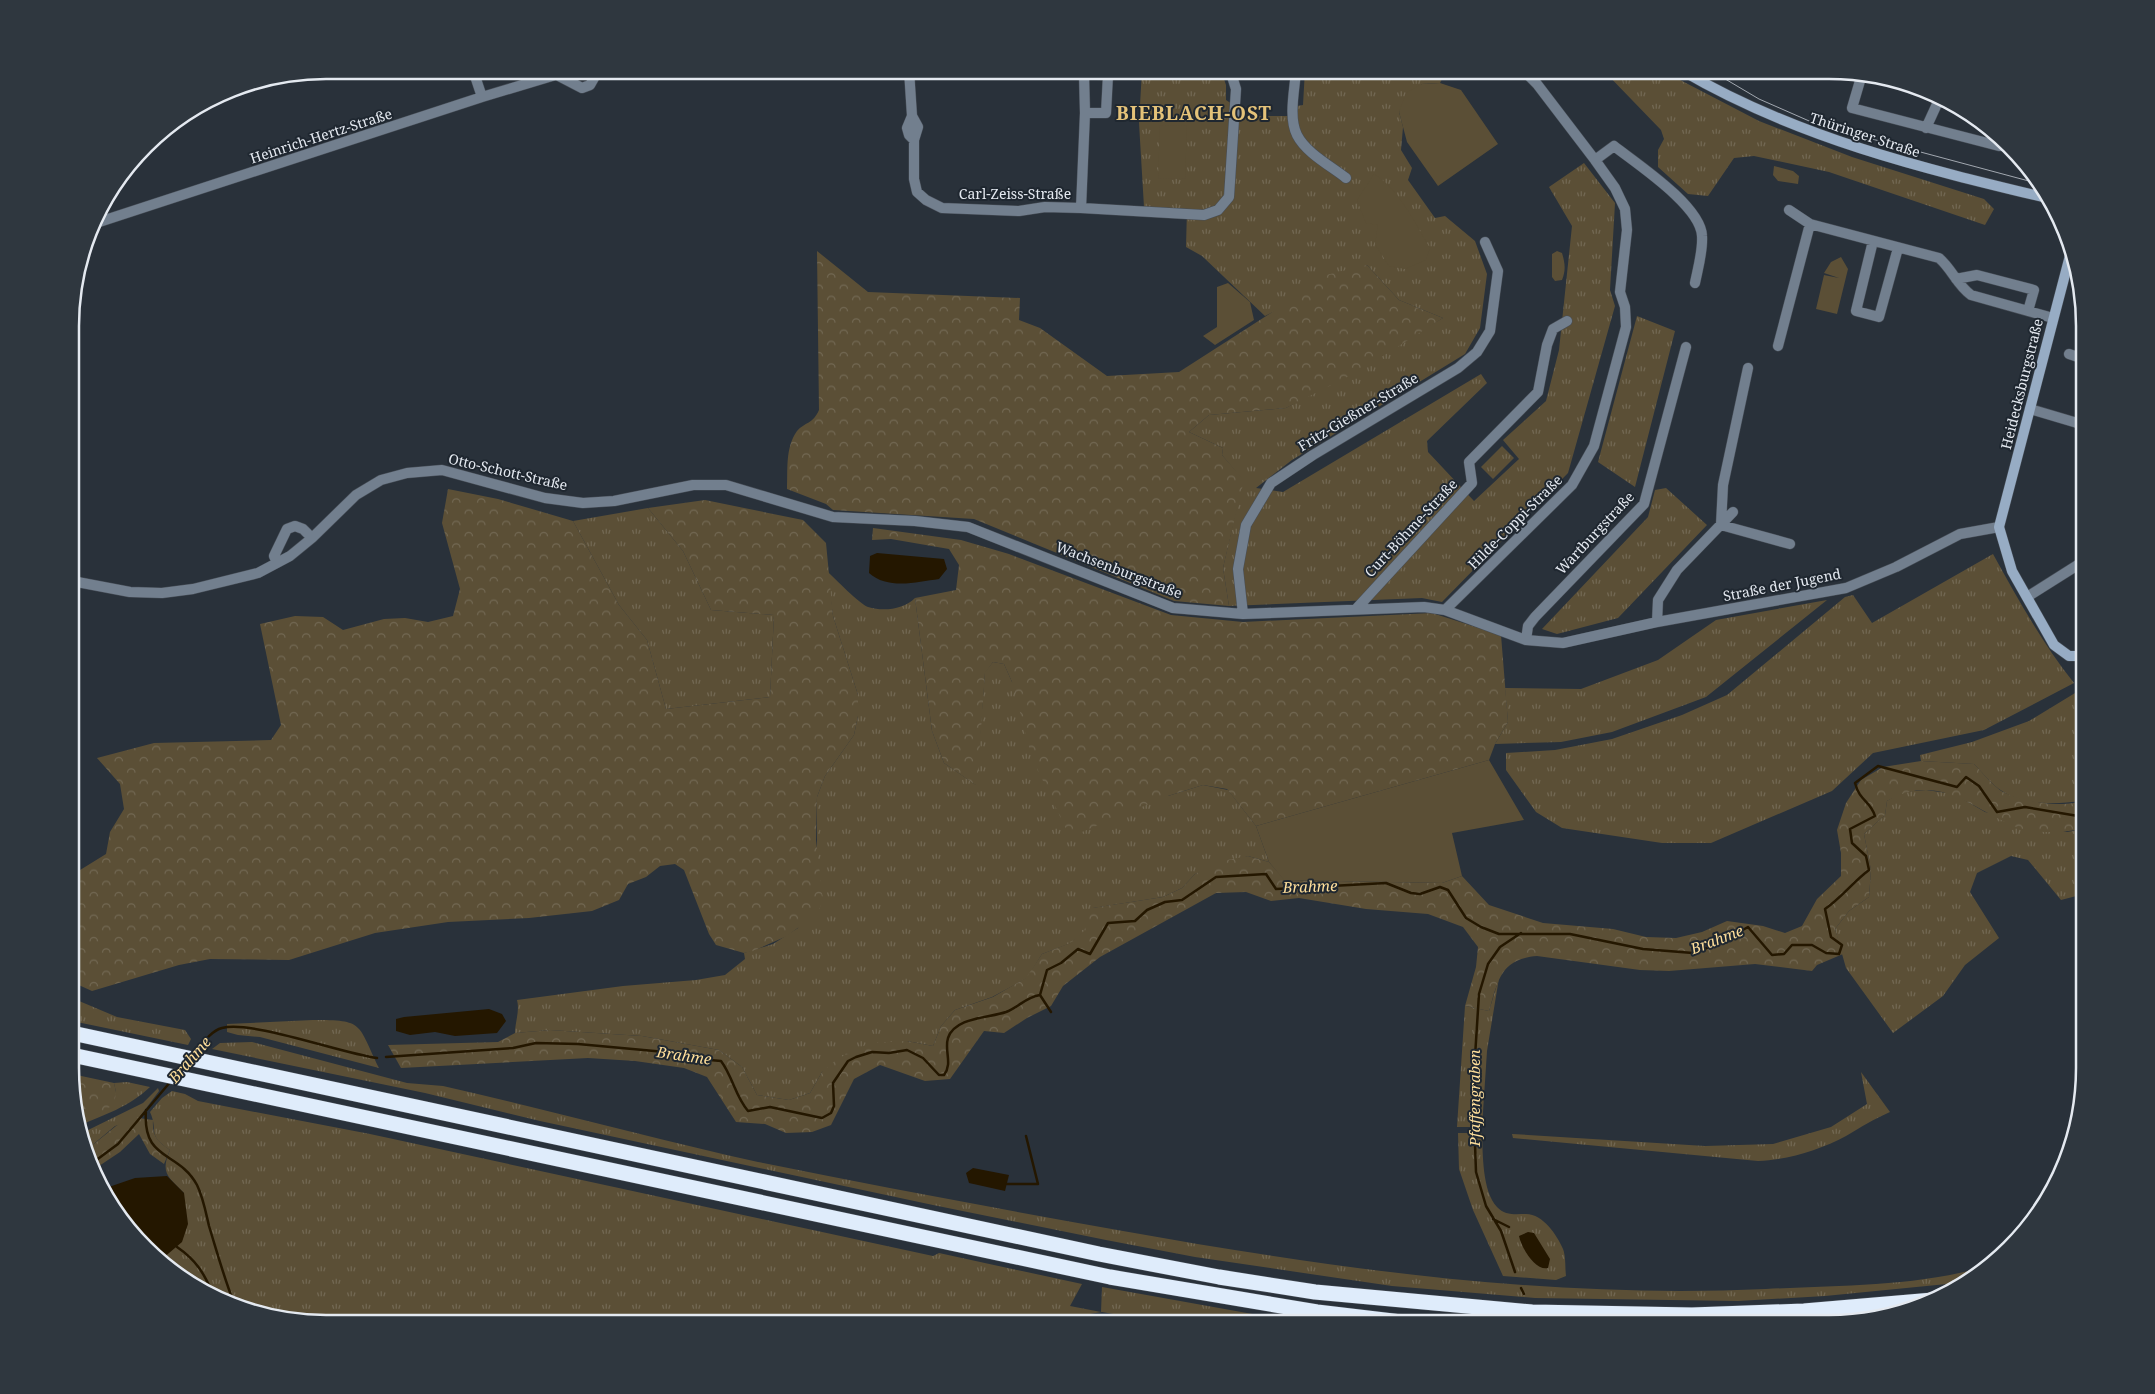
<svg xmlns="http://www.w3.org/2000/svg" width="2155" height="1394" font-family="'Noto Serif',serif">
  <defs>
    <pattern id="grass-tufts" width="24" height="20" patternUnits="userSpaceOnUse" patternTransform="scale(1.25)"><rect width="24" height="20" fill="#5b4f36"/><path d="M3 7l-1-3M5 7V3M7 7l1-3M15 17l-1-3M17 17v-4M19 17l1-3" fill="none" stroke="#726853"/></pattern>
    <pattern id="forest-crowns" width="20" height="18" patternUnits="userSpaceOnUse" patternTransform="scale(1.25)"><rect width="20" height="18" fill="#5b4f36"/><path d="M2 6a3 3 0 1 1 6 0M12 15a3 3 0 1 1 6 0" fill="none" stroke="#726853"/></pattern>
  </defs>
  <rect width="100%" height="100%" fill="#29313a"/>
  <path fill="url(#grass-tufts)" d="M1142,70H1221L1226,85V100L1250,116H1296L1297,106L1303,105L1305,70H1424L1445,73L1440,83L1422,84L1399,112L1403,127L1401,150L1412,168L1408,180L1435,218L1445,216L1475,241L1487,274L1480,328L1465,354L1292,460L1256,488L1283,492L1481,374L1487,383L1427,441L1428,452L1474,501L1519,459L1503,440L1546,401L1559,350L1572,226L1549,187L1584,163L1615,203L1610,290L1615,306L1568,473L1442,602L1422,598L1229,606L1223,568L1243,480L1222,455L1223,448L1189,432L1209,415L1286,408L1443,318L1399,300L1367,265L1265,316L1202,256L1186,247L1187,209L1144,207L1139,123Z
    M1603,70H1661L1759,121L1852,157L1984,199L1994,209L1985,225L1829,172L1754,156L1734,158L1708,196L1688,194L1658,167V150L1664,139L1661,130Z
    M1637,316L1675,331L1635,487L1598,462Z
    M1502,446L1514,458L1493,479L1481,467Z
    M1666,488L1707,525L1618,618L1557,634L1542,629L1648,517L1655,490Z
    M648,508L683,551L711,610L774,615L770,697L666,709L647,640L619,605L573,521Z
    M1993,554C2018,599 2042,643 2074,683L1984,730L1873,753L1832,791L1711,843H1662L1562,828L1536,812L1506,770V753L1555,750L1612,739L1682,715L1727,695L1845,597L1853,595L1872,623Z
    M827,571C835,579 860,604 868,607C884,612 904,609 915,598L932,731L944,763L976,785L985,672L993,662L1004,664L1012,682L1168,796L1203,785L1228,790L1256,826L1269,862L1248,856L1195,874L1182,888L1163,897L1093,908L1085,931L1071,943L1042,954L1027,978L992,997L955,1010L941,1026L933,1046L907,1041L822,1072L810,1093L789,1100L757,1095L742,1067L719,1050L642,1036L550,1030L515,1033C515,1022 520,1011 517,1000L623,986L696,980L725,975L745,959L744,953L773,944L798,928L817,861V797L825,776L854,735L858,716V695L833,616Z
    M1827,600L1706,697L1612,732L1561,742L1495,744L1508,722L1505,688L1581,689L1658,660L1716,620Z
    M2080,690L2083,694L2084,693V799L2082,801C2056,804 2025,806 2002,791C1992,785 1983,773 1974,764L1921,761L1920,755L1972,742L2029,721Z
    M1926,790L1954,794L1985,812L2067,832L2084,829V894L2061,900L2028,860L2011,856L1977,873L1970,892L1999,938L1965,965L1943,996L1893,1033L1846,968L1835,929L1849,911L1869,897L1871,870L1864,834L1885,815L1887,801L1901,792Z
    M1499,978L1487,1051L1482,1127H1457L1465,1006L1489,1011Z
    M72,998L117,1017L185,1030L191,1039L188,1045L72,1021Z
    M313,1020C365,1020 357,1023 379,1068L260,1037L238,1035L227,1032V1024Z
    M252,1042L407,1083L443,1086C549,1110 653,1139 758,1162C879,1187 1001,1209 1123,1231C1336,1269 1549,1299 1766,1289C1841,1285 1922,1287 1993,1264L1967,1282L1825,1296L1738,1301L1535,1298L1392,1286L1195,1257L1106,1240L933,1205L540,1121L425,1093L212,1049L220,1043Z
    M1861,1072L1890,1112C1874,1119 1861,1127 1846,1136C1820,1150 1787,1160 1758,1161L1513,1138L1512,1134L1705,1146L1773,1144L1831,1127L1867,1104Z
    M127,1082L150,1087C129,1107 104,1115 78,1126L74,1108L83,1110L116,1092L114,1083Z
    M158,1088L159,1091L138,1119L115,1126L84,1152L80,1134L143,1103Z
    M172,1091L185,1094L198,1101L370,1134L933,1256L939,1253L1082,1284L1070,1306L1101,1312L1102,1287L1309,1324H1169L1102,1312L1028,1324H326L260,1315L184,1281L162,1259L184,1193C168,1177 160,1173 170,1150C146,1134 159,1132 150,1112L162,1098Z
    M1458,1133H1482C1483,1154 1482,1191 1497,1207C1505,1216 1516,1214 1526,1214C1543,1214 1557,1235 1563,1249C1566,1257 1565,1268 1566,1276L1556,1280L1503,1276L1473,1210L1459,1169Z"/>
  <path fill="url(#forest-crowns)" d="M817,251L868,292L1020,298L1019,320L1040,328L1107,376L1179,372L1280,307L1322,276L1367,265L1399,300L1443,318L1359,371L1286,408L1209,415L1189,432L1223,448L1222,455L1244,480L1223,568L1229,606L1174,601L974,519L833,510L826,504L787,489C788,470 785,448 797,431C805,422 813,424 819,410Z
    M448,489L498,499L573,521L619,605L647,640L666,709L770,697L774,615L711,610L683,551L648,508L705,500L803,520L826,543L833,616L858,695V716L854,735L825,776L817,797L816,840L823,900L819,910L811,918L787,936L753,951L744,953L716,945L709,934L684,870L675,864L660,866L646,877L628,884L619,900L592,911L529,918L448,922L375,933L289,960L210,959L179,965L92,991L72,982V875L106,854L110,832L124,809L120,784L97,758L154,743L271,740L281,725L260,624L295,616L323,617L343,630L384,619L405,618L428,622L453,616L460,589L442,523Z
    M873,528L961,540L1009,554L1171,615L1243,622L1432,613L1501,635L1508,722L1495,744L1489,760L1256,826L1227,789L1203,785L1168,796L1070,837L1032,758L1012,682L1004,664L993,662L985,673L977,786L944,763L932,731L915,598L956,590L959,565L949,549L891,539L872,540Z
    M1921,761L1974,764C1983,773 1993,786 2003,792C2021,801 2066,810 2084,799V829C2068,832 2035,834 2019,828C1972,810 1940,771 1887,801L1885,815L1864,834L1871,870L1869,897L1849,911L1835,929L1843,954L1817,965L1812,971L1755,964L1669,971L1640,970L1537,956C1500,959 1498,981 1489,1011L1465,1006L1476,967L1478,947L1463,927L1428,914L1366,909L1299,898L1271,901L1246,892L1216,893L1100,957L1063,986L1051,1006L1027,1018L1004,1033L984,1031L950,1079L925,1081L880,1065L854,1079L831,1125L812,1132L786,1133L765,1124L736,1122L707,1077L684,1068L635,1061L588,1058L401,1068L388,1045L498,1042L515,1033L550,1030L642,1036L719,1050L742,1067L757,1095L789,1100L810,1093L822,1072L837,1059L870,1043L907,1041L933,1046L941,1026L955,1010L993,997L1026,978L1042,954L1070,943L1084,931L1092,908L1163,897L1182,888L1195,874L1222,861L1248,856L1269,862L1285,880L1442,883L1462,876L1489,905L1543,923L1613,929L1646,937L1676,938L1702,932L1727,921L1763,926L1785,933L1802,926L1817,899L1841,876V853L1837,830L1846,803L1861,780L1883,767Z
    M72,1074L114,1083L116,1092L114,1105L102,1111L74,1108Z
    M131,1117L153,1120C152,1136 157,1141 170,1150L164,1164L150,1154L139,1134L120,1152L93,1170L84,1152L116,1126Z"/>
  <path fill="#5b4f36" d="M1440,83L1461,90L1498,144L1438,186L1407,142L1399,112L1406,93L1422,84Z
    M1160,125L1187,126L1185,179L1158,178Z
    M1774,166L1793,171L1799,176L1798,184L1778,181L1773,175Z
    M1374,174C1399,189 1415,223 1430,248L1426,260L1405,269L1389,266L1375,244L1378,225L1366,223L1357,200Z
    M1557,251L1562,253C1565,263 1566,270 1562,280L1555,281L1552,277V254Z
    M1841,257L1848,269L1837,314L1816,309L1824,275L1839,278L1824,273L1831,262Z
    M1228,283L1250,302L1254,320L1215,345L1203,336L1217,327V287Z
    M1489,760L1524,820L1452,833L1462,876L1442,883L1284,880L1269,862L1256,826Z"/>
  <path fill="#241700" d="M877,553L944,559L947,569L939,579C917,582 888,590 869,573L870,556Z
    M489,1009L502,1014L506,1021L497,1033L455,1036L435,1032L410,1035L396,1031V1019L404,1017Z
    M973,1168L1009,1175L1005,1191L969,1183L966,1173Z
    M167,1176L184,1193L188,1224L182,1242L162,1259L113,1210L103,1189L135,1178Z
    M1528,1232L1534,1233L1550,1259L1548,1268C1535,1271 1521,1247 1519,1236Z"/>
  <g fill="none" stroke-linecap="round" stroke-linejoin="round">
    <path stroke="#241700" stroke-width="2.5" d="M1040,995L1051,1012
      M194,1054C201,1046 210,1031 222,1028C252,1020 340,1053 377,1058
      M386,1057L513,1048L536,1043L578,1044L687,1054L699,1059L721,1061C733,1077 735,1096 748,1111L770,1107L822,1118L831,1113L834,1106L833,1083L848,1061L856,1057L872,1052L889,1053L907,1050L923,1058L939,1075H944C953,1063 944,1051 948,1038C955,1017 989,1018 1006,1012C1019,1007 1026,997 1040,995L1047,970L1061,963L1078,949L1090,954L1108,923L1135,921L1147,910L1165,902L1182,900L1216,877L1266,874L1276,889L1386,883L1411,893L1420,894L1440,887L1448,890L1466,918L1481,927L1499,934H1570L1643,949L1693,953L1718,944L1748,927L1772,955L1784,954L1792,945H1812L1826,953L1839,954L1842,945L1831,937L1825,909C1842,897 1853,882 1869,870L1866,856L1852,843L1850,829L1875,816C1870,800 1860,802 1855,783L1878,766L1957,787L1966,777L1979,786L1997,812L2025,807L2084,817
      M179,1072L187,1062
      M146,1110C142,1162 178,1150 197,1185C203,1197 206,1213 209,1226C217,1252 224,1278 234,1303
      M91,1164L118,1144L171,1081
      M1007,1184H1038L1026,1136
      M1493,1219L1509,1227
      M177,1247C196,1260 204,1273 213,1294
      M1515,1272L1501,1231L1486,1206L1476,1172L1473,1088L1479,994L1488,964L1500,947L1521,933
      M1521,1288L1524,1294"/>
    <defs>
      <path id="street" d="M473,70L482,97
        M909,70L912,116L907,128L909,135L914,140
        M1296,70C1295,89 1288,117 1297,135C1306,153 1331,166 1346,178
        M1862,74L1852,108L1999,146L2010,145
        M557,75L582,88L590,85L594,78L591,70
        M912,116L918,127L914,140V179L917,192L926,200L942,208L1019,211L1045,207L1081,208L1204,215L1218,210L1229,197L1236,89L1230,70
        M1926,128L1937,104L1944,101
        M1595,160L1614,146C1637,164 1701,206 1702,236C1703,251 1698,268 1695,283
        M1081,208L1085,113L1084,74L1108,75L1106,113H1085
        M1789,210L1810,224L1939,258C1952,269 1957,285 1971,295L2053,318
        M93,224L482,97L572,70
        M1873,241L1856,311L1879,317L1898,248
        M1956,279L1977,275L2034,290L2028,311
        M1778,346L1810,224
        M2069,354L2084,359
        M1748,368L1723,485L1721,525L1790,544
        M2030,409L2084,425
        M277,563L274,556L287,529L295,526L303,529L312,538
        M72,581L130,592L162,593L193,589L258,573L290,556L312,538L356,495L381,480L407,473L442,470L545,498L583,503L614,501L693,485H726L833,517L915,521L968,527L1173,608L1243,614L1424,607L1445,610L1526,640L1563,643L1657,622L1846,588L1896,567L1960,534L1999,527
        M2027,597L2084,561
        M1357,608L1472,483L1469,462L1538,392L1547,345L1553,329L1567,321
        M1445,610L1572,485L1594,446L1626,327L1625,307L1620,292L1627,230L1625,209L1615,188L1595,160L1537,84L1523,70
        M1243,614L1238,569L1246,525L1271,483L1313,455L1458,368L1477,352L1490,331L1498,271L1485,242
        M1657,622L1658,600L1677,570L1733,512
        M1526,640L1528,626L1535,617L1644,504L1686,347"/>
      <path id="secondary" d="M1681,70C1797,138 1921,168 2051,199
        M2072,248L1999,527L2012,571L2054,645L2069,656H2084"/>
      <path id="highway" d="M72,1033L1099,1254L1219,1277L1315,1292L1532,1312L1692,1315L1804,1311L1933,1300
        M72,1055L1110,1277L1317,1312L1418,1324"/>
    </defs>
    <use href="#street" stroke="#474e57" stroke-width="11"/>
    <use href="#secondary" stroke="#474e57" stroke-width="11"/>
    <use href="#highway" stroke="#474e57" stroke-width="16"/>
    <use href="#street" stroke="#727f8e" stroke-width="10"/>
    <use href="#secondary" stroke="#97acc4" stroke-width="10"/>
    <use href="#highway" stroke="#dfecfb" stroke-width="15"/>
    <path stroke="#a2a8b0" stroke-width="1" d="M1710,70L1759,99L1816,124L2040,184"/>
  </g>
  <g text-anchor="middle" stroke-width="4" stroke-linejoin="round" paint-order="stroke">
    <g font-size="14" fill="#e4e9f0" stroke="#1f2730">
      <text transform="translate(1865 135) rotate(18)" y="5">Thüringer Straße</text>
      <text transform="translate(321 136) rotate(-18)" y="5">Heinrich-Hertz-Straße</text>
      <text x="1015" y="199">Carl-Zeiss-Straße</text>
      <text transform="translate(2022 384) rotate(-76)" y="5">Heidecksburgstraße</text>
      <text transform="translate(1358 412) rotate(-31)" y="5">Fritz-Gießner-Straße</text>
      <text transform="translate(508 472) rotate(13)" y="5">Otto-Schott-Straße</text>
      <text transform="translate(1515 522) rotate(-45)" y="5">Hilde-Coppi-Straße</text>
      <text transform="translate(1411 528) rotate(-47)" y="5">Curt-Böhme-Straße</text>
      <text transform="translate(1595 533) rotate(-47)" y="5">Wartburgstraße</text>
      <text transform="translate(1119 570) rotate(21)" y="5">Wachsenburgstraße</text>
      <text transform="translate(1782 585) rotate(-11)" y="5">Straße der Jugend</text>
    </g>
    <g font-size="15" font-style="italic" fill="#ffdf9b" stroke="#1f2730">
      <text transform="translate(1310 887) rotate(-2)" y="5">Brahme</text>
      <text transform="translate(1717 940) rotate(-21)" y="5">Brahme</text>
      <text transform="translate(684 1056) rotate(8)" y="5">Brahme</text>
      <text transform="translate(190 1060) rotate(-49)" y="5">Brahme</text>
      <text transform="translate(1475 1098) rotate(-90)" y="5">Pfaffengraben</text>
    </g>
    <g font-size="19" font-weight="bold" letter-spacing="1" fill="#e4c279" stroke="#1f2730">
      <text x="1194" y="120">BIEBLACH-OST</text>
    </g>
  </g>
  <path d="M0 0H2155V1394H0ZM326 79H1829A247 247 0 0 1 2076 326V1068A247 247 0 0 1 1829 1315H326A247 247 0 0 1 79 1068V326A247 247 0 0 1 326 79Z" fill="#2f373f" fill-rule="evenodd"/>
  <path fill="none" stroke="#e4e9f0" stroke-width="2.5" d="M326 79H1829A247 247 0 0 1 2076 326V1068A247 247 0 0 1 1829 1315H326A247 247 0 0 1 79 1068V326A247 247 0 0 1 326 79Z"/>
</svg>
